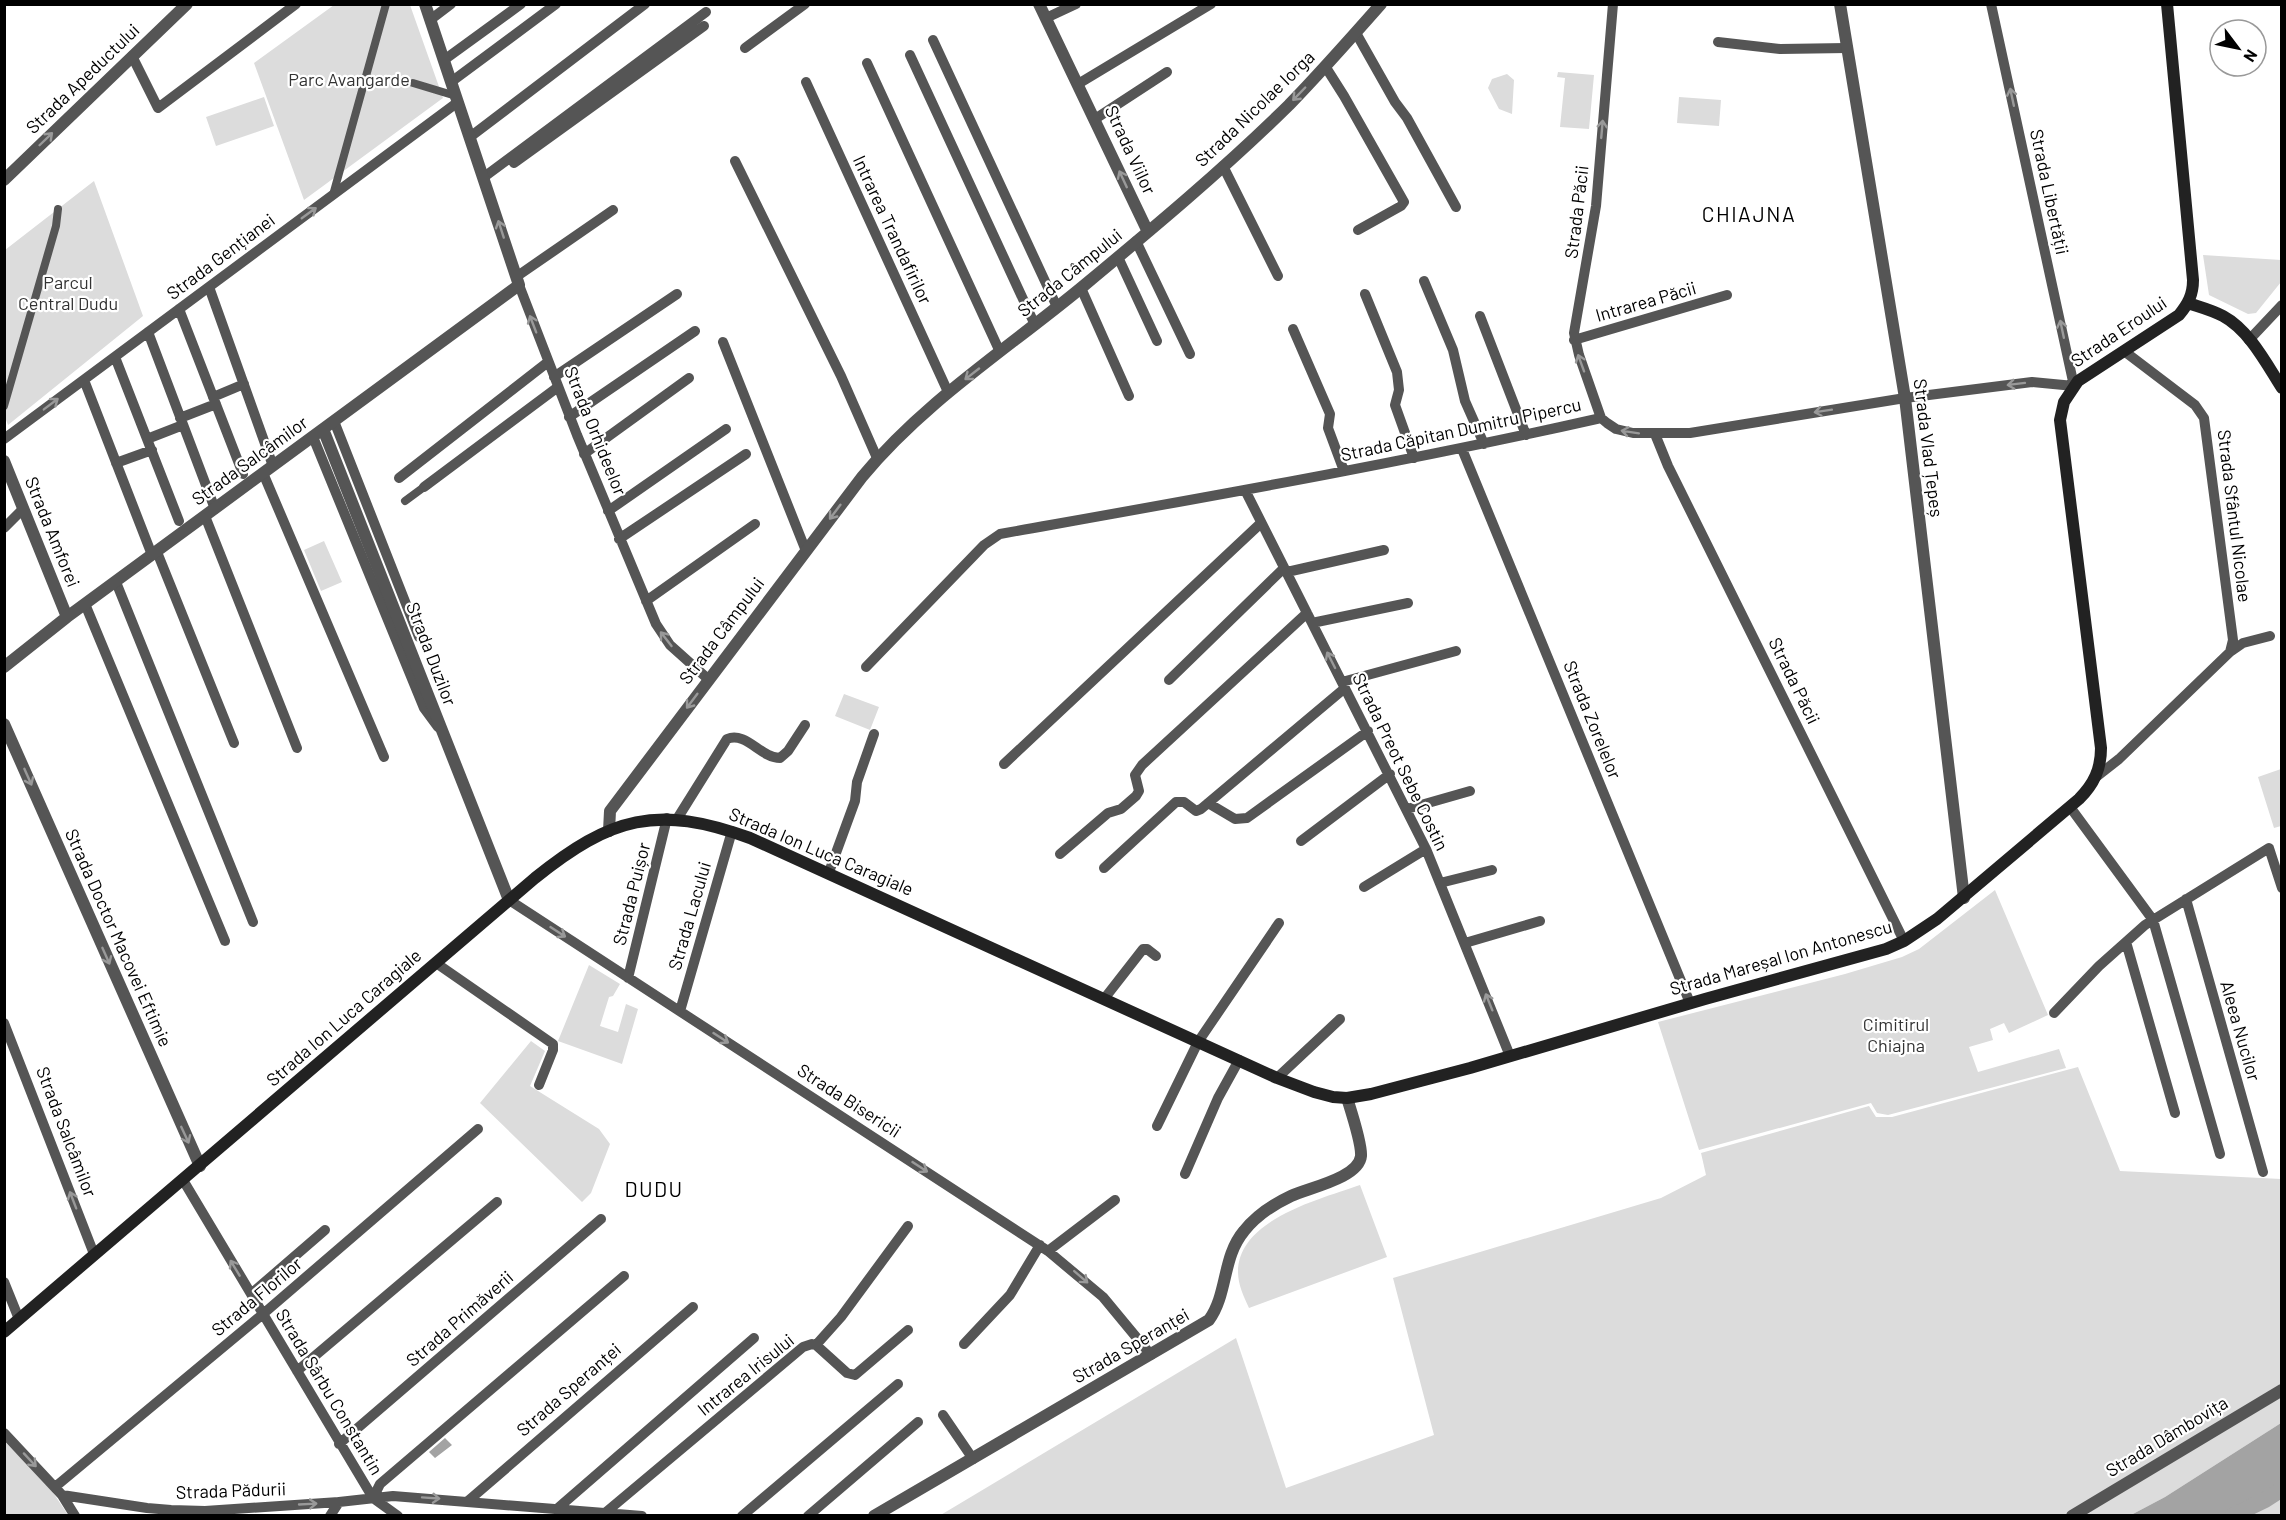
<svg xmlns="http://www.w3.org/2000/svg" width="2286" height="1520" font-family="Barlow,sans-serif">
  <rect width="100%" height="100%" fill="#fff"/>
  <path fill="#dcdcdc" d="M334,5H410L443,98L304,200L254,63Z
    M1558,72L1594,75L1589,129L1560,127L1565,78L1557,77Z
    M1507,74L1514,80L1512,114L1499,109L1488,88L1492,79Z
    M264,97L274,126L216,146L206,117Z
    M1679,97L1721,100L1719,126L1677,123Z
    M94,181L143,316L8,425L5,417V250Z
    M2203,255L2281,260V282L2256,313L2248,314L2209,295Z
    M324,541L342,582L321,591L304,550Z
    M844,694L879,707L870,730L835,716Z
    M2281,769V826L2274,828L2258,777Z
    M1995,890L2048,1015L2009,1033L2004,1023L1990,1029L1993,1040L1969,1047L1978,1072L2059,1049L2066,1068L1888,1115L1877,1113L1871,1103L1699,1150L1658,1022L1845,974L1902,957L1919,949Z
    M589,965L620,984L613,996L609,997L600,1026L618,1032L626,1004L638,1009L622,1064L558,1041Z
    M531,1041L545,1051L530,1086L599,1129L610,1144L591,1193L582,1202L480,1103Z
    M2078,1067L2120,1171L2281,1179V1423L2165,1497L2131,1515L939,1516L1236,1338L1286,1488L1434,1435L1393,1278L1661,1198L1706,1175L1701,1153L1869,1106L1876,1117H1892Z
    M1360,1185L1387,1257L1249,1308C1244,1297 1238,1285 1238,1272C1238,1219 1321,1199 1360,1185Z
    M4,1441L48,1485L68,1515H5Z
    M2281,1486V1515H2228Z"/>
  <path fill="#a3a3a3" d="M2281,1423V1486L2228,1515H2131L2165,1497Z
    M445,1438L452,1445L435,1458L429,1452Z"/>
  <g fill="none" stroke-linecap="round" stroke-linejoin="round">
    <path stroke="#a3a3a3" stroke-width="16" d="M2232,1516L2265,1500L2282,1489"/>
    <path stroke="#555" stroke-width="8" d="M413,83L456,96
      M333,195L386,4
      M4,406L56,226L58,209
      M405,501L424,487"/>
    <path stroke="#555" stroke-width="10" d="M1613,4L1596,206L1574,333L1579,355L1601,418L1607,423L1616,429L1633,433H1690L1905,398L2032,382L2074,386L1991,4
      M1046,18L1076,4
      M430,20L451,4
      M1356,33L1395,102L1407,118L1456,207
      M933,40L1057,307
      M1718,42L1780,49L1847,48
      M745,48L805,4
      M910,55L1035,325
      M132,56L158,108L296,4
      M444,60L521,4
      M867,63L1000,352
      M1325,66L1344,96L1404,202L1401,206L1358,230
      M451,82L556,4
      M806,82L948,392
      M1078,84L1211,4
      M1095,119L1167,72
      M470,137L645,4
      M735,161L841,376L877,458
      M514,163L704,26
      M1223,166L1278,276
      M484,177L706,12
      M1136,241L1190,354
      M1118,257L1157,341
      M516,277L613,210
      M1424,281L1453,350L1465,401L1484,444
      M519,285L577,435L656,624L670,645L708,679
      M209,287L273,466
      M1081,288L1129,396
      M1365,294L1397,372L1399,390L1395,405L1414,458
      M179,309L243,474
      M1480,316L1526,435
      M1293,329L1330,414L1328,428L1344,471
      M148,332L215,509
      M1574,340L1727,295
      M2249,340L2282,305
      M723,342L806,551
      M2124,351L2195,405L2204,418L2233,640L2230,652
      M115,357L179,521
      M554,377L677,294
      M84,380L152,555
      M213,397L244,384
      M569,417L695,331
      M180,418L216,404
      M334,421L419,637
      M1655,434L1668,466L1904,941
      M313,437L424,708L438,727
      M4,439L458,102
      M147,439L183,425
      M1462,449L1690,1003
      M584,454L689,378
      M116,463L152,450
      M263,473L384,757
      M399,478L548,362
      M424,487L558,387
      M1245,490L1426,849L1510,1056
      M608,511L726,429
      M205,516L297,748
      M4,528L23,509
      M619,539L746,454
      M157,552L234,743
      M1287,572L1384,550
      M116,582L253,922
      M646,601L755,524
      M85,604L225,941
      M1312,623L1408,603
      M866,667L984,545L1000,534C1201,498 1402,463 1601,418
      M1169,680L1284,568
      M1342,682L1456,651
      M1004,764L1261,523
      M2096,777L2119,759L2230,652L2243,643L2270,636
      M1208,803L1235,819L1247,818L1368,731
      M2070,807L2153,920L2220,1154
      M1407,809L1470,791
      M677,819L727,739C746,731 761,758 780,758L788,751L805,725
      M1301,841L1390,774
      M1060,854L1108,813L1121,809L1136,796L1139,791L1135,775L1142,765L1307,613
      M1104,868L1176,802H1184L1196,811L1201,809L1345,688
      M829,872L855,801L857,782L874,734
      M1440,883L1492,870
      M1364,887L1426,849
      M2186,899L2263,1172
      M509,900L1048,1251L1103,1297L1151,1355
      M2126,942L2175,1113
      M1465,943L1540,921
      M436,963L553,1044V1050L539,1085
      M628,978L667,818
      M1104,999L1143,949H1147L1156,956
      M680,1011L732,831
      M2054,1013L2099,966L2145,925L2269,848L2282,888
      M4,1023L94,1254
      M1277,1078L1340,1019
      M1157,1126L1198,1042L1279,923
      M1185,1174L1218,1098L1239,1060
      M183,1180L373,1498L398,1516
      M1048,1251L1115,1200
      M4,1282L19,1319
      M251,1294L325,1230
      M964,1344L1010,1295L1040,1245
      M816,1345L841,1317L908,1226
      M297,1371L497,1202
      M943,1415L973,1459
      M4,1433L62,1495L75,1516
      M339,1444L601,1219
      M55,1487L263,1314L478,1129
      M62,1495L147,1508L171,1510L205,1511L339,1502L393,1496L642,1516
      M373,1498L380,1484L624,1276
      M468,1501L693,1307
      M558,1508L754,1338
      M605,1513L803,1347L812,1344L816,1345L847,1373L855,1375L908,1330
      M330,1516L339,1502
      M742,1516L898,1384
      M808,1516L918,1422"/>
    <path stroke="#555" stroke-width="12" d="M1039,4L1148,232
      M1840,4L1905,398L1964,898
      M4,180L187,4
      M323,429L509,900
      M4,461L67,617
      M4,667L67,617L519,285L425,4
      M4,724L200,1166
      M609,831L610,811L862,477C924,402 1007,349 1081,288C1152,229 1223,170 1289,105C1321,72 1351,38 1381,4
      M874,1516L1209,1320C1228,1294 1222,1257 1244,1231C1256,1216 1274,1204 1291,1196C1308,1188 1359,1178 1361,1156C1362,1144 1351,1111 1347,1098
      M2072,1516L2282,1390"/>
    <path stroke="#222" stroke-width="12" d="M2188,303C2200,307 2212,310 2223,316C2249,330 2266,363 2282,388
      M4,1332L535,878C611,817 657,804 750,838L1277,1078L1314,1092L1333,1097L1347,1098L1371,1094L1470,1068L1705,999L1886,949L1904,941L1937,919L2079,799C2094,784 2101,769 2101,748L2060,420L2064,402L2078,381L2179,315C2188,304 2193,295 2193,280L2167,4"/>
  </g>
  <defs><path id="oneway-shaft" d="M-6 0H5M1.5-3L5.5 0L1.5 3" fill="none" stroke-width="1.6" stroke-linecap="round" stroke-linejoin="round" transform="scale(1.5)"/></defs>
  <g stroke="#999">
    <use href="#oneway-shaft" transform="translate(1299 94) rotate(134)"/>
    <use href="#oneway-shaft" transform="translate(2012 97) rotate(-102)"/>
    <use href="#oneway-shaft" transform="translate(1602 129) rotate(-85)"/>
    <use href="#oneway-shaft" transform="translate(46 139) rotate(-44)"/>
    <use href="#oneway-shaft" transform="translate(1123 179) rotate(-115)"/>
    <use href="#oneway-shaft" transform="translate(309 213) rotate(-36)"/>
    <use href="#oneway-shaft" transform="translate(501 229) rotate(-108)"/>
    <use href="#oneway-shaft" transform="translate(533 324) rotate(-111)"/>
    <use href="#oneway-shaft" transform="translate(2062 329) rotate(-102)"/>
    <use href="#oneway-shaft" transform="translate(1581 363) rotate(-110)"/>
    <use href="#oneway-shaft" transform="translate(972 374) rotate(142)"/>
    <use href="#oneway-shaft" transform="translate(2016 384) rotate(173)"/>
    <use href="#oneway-shaft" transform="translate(51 404) rotate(-37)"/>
    <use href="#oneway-shaft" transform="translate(1823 411) rotate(171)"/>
    <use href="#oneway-shaft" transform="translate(1630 432) rotate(-171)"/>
    <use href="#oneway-shaft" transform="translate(835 512) rotate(127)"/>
    <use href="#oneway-shaft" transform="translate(666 639) rotate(-128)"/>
    <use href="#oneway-shaft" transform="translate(1331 660) rotate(-117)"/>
    <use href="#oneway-shaft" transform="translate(692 701) rotate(127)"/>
    <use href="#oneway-shaft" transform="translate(28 777) rotate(66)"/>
    <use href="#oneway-shaft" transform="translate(558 932) rotate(33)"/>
    <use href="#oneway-shaft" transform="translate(106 956) rotate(66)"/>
    <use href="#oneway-shaft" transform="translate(1489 1002) rotate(-112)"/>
    <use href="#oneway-shaft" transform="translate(721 1038) rotate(33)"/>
    <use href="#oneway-shaft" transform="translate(185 1135) rotate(65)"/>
    <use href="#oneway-shaft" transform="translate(920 1167) rotate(33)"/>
    <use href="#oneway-shaft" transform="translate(73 1200) rotate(-111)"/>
    <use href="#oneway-shaft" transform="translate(235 1268) rotate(-121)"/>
    <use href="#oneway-shaft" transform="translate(1081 1277) rotate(41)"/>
    <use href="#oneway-shaft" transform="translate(30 1460) rotate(47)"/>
    <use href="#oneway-shaft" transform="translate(431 1498) rotate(4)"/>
    <use href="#oneway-shaft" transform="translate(308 1504) rotate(-3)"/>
  </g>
  <g text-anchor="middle" stroke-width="4.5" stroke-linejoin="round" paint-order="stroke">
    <g font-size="18" fill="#000" stroke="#fff">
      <text transform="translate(83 79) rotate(-44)" y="6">Strada Apeductului</text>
      <text transform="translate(1255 109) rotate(-44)" y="6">Strada Nicolae Iorga</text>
      <text transform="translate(1130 150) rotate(65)" y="6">Strada Viilor</text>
      <text transform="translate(2049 192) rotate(78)" y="6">Strada Libertății</text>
      <text transform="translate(1577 212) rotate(-83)" y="6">Strada Păcii</text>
      <text transform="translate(892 230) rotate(65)" y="6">Intrarea Trandafirilor</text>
      <text transform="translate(221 257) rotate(-37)" y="6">Strada Gențianei</text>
      <text transform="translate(1070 273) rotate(-39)" y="6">Strada Câmpului</text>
      <text transform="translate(1646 302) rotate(-16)" y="6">Intrarea Păcii</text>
      <text transform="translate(2119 332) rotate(-34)" y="6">Strada Eroului</text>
      <text transform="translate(1461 430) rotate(-12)" y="6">Strada Căpitan Dumitru Pipercu</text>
      <text transform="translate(595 431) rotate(68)" y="6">Strada Orhideelor</text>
      <text transform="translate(1928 448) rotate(83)" y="6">Strada Vlad Țepeș</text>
      <text transform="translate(250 461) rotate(-36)" y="6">Strada Salcâmilor</text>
      <text transform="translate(2234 516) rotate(83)" y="6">Strada Sfântul Nicolae</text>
      <text transform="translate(52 532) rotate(68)" y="6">Strada Amforei</text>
      <text transform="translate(722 631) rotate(-53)" y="6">Strada Câmpului</text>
      <text transform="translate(431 654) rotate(69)" y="6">Strada Duzilor</text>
      <text transform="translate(1794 681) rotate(64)" y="6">Strada Păcii</text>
      <text transform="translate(1592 720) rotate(68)" y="6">Strada Zorelelor</text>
      <text transform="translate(1400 762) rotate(64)" y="6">Strada Preot Sebe Costin</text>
      <text transform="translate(821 852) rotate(23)" y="6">Strada Ion Luca Caragiale</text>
      <text transform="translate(632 894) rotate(-76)" y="6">Strada Puișor</text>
      <text transform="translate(690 916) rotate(-74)" y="6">Strada Lacului</text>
      <text transform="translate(118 938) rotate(66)" y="6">Strada Doctor Macovei Eftimie</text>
      <text transform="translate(1781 958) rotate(-16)" y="6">Strada Mareșal Ion Antonescu</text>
      <text transform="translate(344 1018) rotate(-41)" y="6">Strada Ion Luca Caragiale</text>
      <text transform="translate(2240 1031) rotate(74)" y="6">Aleea Nucilor</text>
      <text transform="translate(849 1101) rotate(33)" y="6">Strada Bisericii</text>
      <text transform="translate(66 1132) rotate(69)" y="6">Strada Salcâmilor</text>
      <text transform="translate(257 1297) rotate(-40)" y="6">Strada Florilor</text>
      <text transform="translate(460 1319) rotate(-41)" y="6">Strada Primăverii</text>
      <text transform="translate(1131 1346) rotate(-30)" y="6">Strada Speranței</text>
      <text transform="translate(746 1375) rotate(-39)" y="6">Intrarea Irisului</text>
      <text transform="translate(569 1390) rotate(-41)" y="6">Strada Speranței</text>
      <text transform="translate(329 1392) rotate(59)" y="6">Strada Sârbu Constantin</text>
      <text transform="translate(2167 1437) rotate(-31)" y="6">Strada Dâmbovița</text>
      <text transform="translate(231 1491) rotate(-2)" y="6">Strada Pădurii</text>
    </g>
    <g font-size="18" fill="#333" stroke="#fff">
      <text x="349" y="86">Parc Avangarde</text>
      <text x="68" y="289">Parcul<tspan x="68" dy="21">Central Dudu</tspan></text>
      <text x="1896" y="1031">Cimitirul<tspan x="1896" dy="21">Chiajna</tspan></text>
    </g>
    <g font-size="21" letter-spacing="1.5" fill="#000" stroke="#fff">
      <text x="1749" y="222">CHIAJNA</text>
      <text x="654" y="1197">DUDU</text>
    </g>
  </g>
  <rect width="2286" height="1520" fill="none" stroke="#000000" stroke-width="12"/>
  <g transform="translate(2238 48) rotate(122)"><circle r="28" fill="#ffffff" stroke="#999999" stroke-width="1.5"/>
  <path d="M0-4.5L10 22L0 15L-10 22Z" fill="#000000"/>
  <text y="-9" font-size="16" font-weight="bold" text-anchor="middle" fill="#000000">N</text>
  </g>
</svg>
